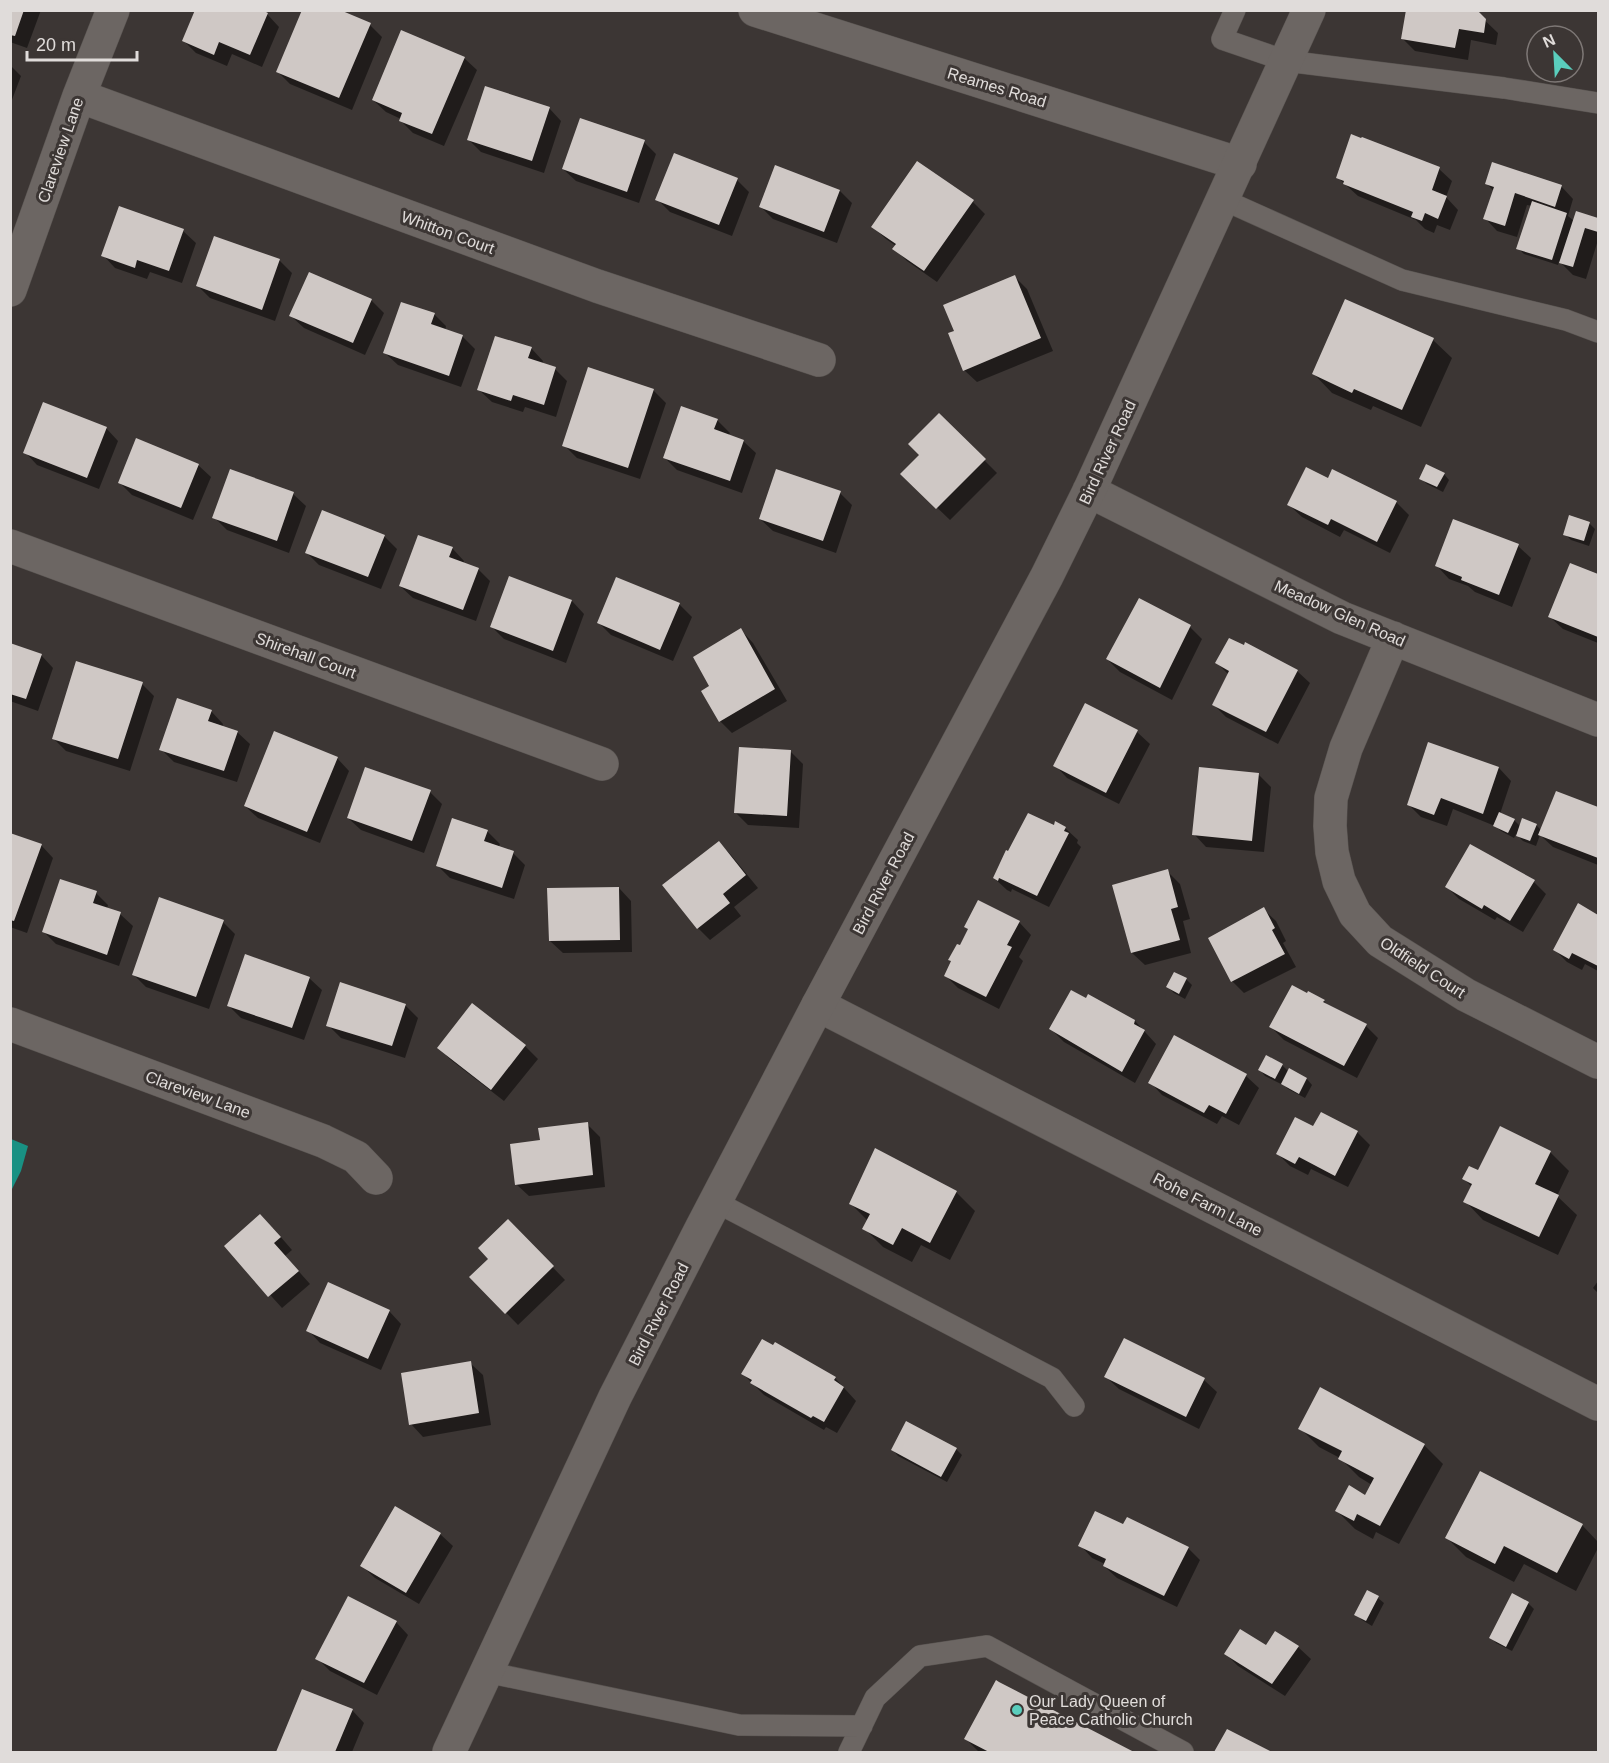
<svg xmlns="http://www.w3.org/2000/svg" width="1609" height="1763" font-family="Helvetica,sans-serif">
  <rect width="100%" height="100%" fill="#3c3634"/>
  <path fill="#199183" d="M11,1139L28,1146L21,1171L11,1191Z"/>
  <path fill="#0007" d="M10,10H41L27,48L10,42Z
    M1474,10L1498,33L1496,45L1471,40L1468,60L1415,51L1403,39Z
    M267,14L279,27L262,67L232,54L227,66L196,53L184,41Z
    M370,25L382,37L352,110L290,84L278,72Z
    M464,58L477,70L444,146L413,133L400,120L401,119L386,112L373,100Z
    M10,65L21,76L10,105Z
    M549,108L561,121L544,173L481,152L469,140Z
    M644,142L656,154L639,203L576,181L563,169Z
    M1439,169L1452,181L1446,197L1458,210L1450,230L1437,225L1434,233L1425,229L1416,220L1358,196L1337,177Z
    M737,180L749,192L732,236L670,212L657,199Z
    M1487,184L1561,186L1573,199L1568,216L1574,221L1577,212L1598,219V240L1586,279L1573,275L1559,261L1558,265L1524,254L1518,248L1532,206L1527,205L1517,237L1497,231L1485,218L1494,191Z
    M840,191L852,203L837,243L773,219L761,207Z
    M973,202L985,214L937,282L907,261L894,248L896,246L886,239L873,227Z
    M120,208L183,231L196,243L182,283L150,272L147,279L115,268L103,255Z
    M215,238L280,261L292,273L275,321L210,298L198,286Z
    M1015,277L1027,289L1053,351L977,382L964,370Z
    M371,300L384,313L365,355L304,328L291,316Z
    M434,314L446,326L445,331L462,336L475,349L461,387L398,365L385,353Z
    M1433,340L1452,358L1421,427L1373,406L1371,410L1332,393L1314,374Z
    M531,348L543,361L542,365L555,369L567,381L556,417L525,407L523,412L492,402L479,390Z
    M653,390L666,403L640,479L577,458L564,445Z
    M939,415L997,473L950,520L902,474L921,455Z
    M717,420L730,433L728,436L743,441L756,453L742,493L677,470L665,458Z
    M106,428L118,441L99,489L37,465L25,452Z
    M198,465L211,477L193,520L132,495L120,483Z
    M1444,474L1449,480L1443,492L1427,484L1421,478Z
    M840,493L852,505L836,553L773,531L760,519Z
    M293,494L306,506L289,553L227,530L214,517Z
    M1396,502L1409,515L1390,553L1344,530L1340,537L1302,517L1289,505Z
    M322,512L384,536L397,549L381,589L319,565L306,552Z
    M1589,523L1595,529L1589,546L1571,540L1565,534Z
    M1518,546L1531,558L1512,607L1475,592L1468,586L1449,579L1437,566Z
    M452,548L464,561L463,564L478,569L490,581L476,621L413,598L400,586Z
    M1571,565L1598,576V643L1563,629L1550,617Z
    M510,578L572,601L584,614L566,663L504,639L492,627Z
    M679,604L692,617L673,661L611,635L599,623Z
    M1190,627L1202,639L1172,700L1120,672L1107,659Z
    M741,630L753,643L787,701L732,733L720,721L711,686Z
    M10,644L41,655L53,668L38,711L10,701Z
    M1217,663L1297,671L1310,683L1278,744L1226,717L1214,705L1229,675Z
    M142,684L154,696L130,771L66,751L53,738Z
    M1086,705L1137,732L1150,744L1119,804L1067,778L1055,765Z
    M211,711L223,724L222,727L237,732L250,744L237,782L174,762L161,749Z
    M791,752L803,764L799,828L748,825L736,813Z
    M337,758L349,771L320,843L258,818L245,806Z
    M1499,768L1511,781L1500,814L1514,820L1521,827L1536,825L1542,831L1557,793L1598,809V865L1553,847L1540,835L1536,846L1523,841L1516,834L1514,838L1501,831L1495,826L1453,809L1447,826L1421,817L1409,805Z
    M1258,774L1271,787L1264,852L1206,847L1194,834Z
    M430,792L442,804L424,853L361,830L348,818Z
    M1055,827L1065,828L1078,840L1077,843L1081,847L1049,907L1012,889L1011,892L1007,890L994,878Z
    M487,831L500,844L498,848L513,853L525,865L514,899L450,878L438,866Z
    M10,835L41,845L53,858L27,933L10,927Z
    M719,843L731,855L758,888L734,907L741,916L710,940L698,928Z
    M1167,871L1180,884L1190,919L1183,921L1191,953L1145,965L1132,953Z
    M1534,882L1546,894L1523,932L1497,917L1495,920L1459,899L1447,887Z
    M619,888L631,901L632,952L563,953L550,941Z
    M96,893L108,905L107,909L120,914L133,926L119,966L56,944L44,932Z
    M1578,905L1598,916V971L1585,964L1582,970L1567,962L1555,950Z
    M1263,909L1276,921L1286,941L1283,943L1296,967L1244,993L1232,981Z
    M223,922L235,934L209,1009L146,987L133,974Z
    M1019,922L1031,935L1019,957L1023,961L999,1009L958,988L946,976L961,947Z
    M1175,974L1186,979L1192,985L1185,999L1174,993L1168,987Z
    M309,978L322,990L304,1040L241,1018L228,1005Z
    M1309,993L1324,1001L1329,1007L1366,1026L1378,1038L1357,1078L1284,1040L1271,1027Z
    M405,1005L418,1018L405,1058L341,1038L328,1025Z
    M472,1005L525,1046L538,1059L504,1101L451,1060L439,1048Z
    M1135,1021L1156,1044L1135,1083L1064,1042L1051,1029Z
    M1174,1037L1246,1076L1259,1088L1239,1125L1222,1116L1217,1124L1162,1095L1150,1082Z
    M1267,1057L1282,1065L1289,1072L1290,1070L1307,1079L1312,1085L1305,1098L1288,1089L1282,1083L1281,1084L1265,1076L1260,1070Z
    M587,1124L600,1137L605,1187L529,1196L516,1184L541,1141Z
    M1314,1128L1357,1132L1370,1145L1348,1187L1311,1169L1308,1175L1290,1166L1278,1154Z
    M1550,1152L1569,1171L1557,1196L1577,1215L1558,1255L1483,1220L1465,1201L1472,1187L1464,1179L1479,1171Z
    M956,1192L975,1211L950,1260L921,1245L912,1262L883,1247L864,1228L868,1221L851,1204Z
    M508,1221L565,1280L518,1325L471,1277L490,1259Z
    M273,1228L292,1250L285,1256L310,1284L282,1308L226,1246Z
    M1598,1281V1293L1593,1288Z
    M389,1311L401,1324L381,1370L320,1343L308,1330Z
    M1124,1340L1204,1380L1217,1392L1199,1429L1119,1389L1106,1377Z
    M470,1363L483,1375L491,1425L423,1437L411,1424Z
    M743,1374L835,1378L856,1401L837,1433L826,1427L824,1430L764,1395Z
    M1300,1428L1424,1445L1443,1464L1399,1544L1376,1532L1373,1539L1355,1529L1337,1511L1366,1497L1372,1485L1359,1477L1340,1458L1319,1447Z
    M956,1449L962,1455L947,1482L898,1456L893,1450Z
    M1582,1525L1598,1542V1548L1576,1591L1524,1564L1514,1582L1466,1557L1447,1538Z
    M1123,1526L1188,1548L1200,1560L1177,1607L1117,1578L1104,1566L1105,1564L1092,1558L1080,1545Z
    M440,1534L453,1546L419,1604L375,1578L362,1566Z
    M1378,1598L1384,1603L1372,1626L1362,1620L1356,1614Z
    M1528,1603L1534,1609L1512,1651L1496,1643L1491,1637Z
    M396,1622L408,1635L377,1695L330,1671L317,1658Z
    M1267,1647H1298L1311,1659L1285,1696L1238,1666L1226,1654Z
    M996,1682L1130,1752H979L966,1739Z
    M303,1691L352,1710L364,1723L352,1752H278Z
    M1227,1731L1268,1752H1216Z"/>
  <path fill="#cfc8c5" d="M10,10H24L15,36L10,35Z
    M195,10H262L268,13L250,55L219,42L214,55L182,41Z
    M302,10H340L371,23L339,98L276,72Z
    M1406,10H1477L1486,19L1484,33L1459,29L1455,48L1401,39Z
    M401,30L465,57L432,134L399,121L402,113L372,100Z
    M485,86L550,107L532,161L467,140Z
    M580,118L645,140L627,192L562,169Z
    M1351,134L1361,138L1362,137L1440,167L1432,190L1447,196L1438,219L1425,213L1422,221L1411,217L1413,212L1343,184L1344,181L1336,178Z
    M674,153L738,178L719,225L655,200Z
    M917,161L974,200L924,271L892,249L896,244L871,227Z
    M1492,162L1562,185L1555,207L1515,193L1505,226L1483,219L1494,187L1485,184Z
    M775,165L840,190L824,232L759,207Z
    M1532,201L1567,213L1552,260L1516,249Z
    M119,206L184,229L169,271L137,260L135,268L101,256Z
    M1576,211L1598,218V232L1585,228L1573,267L1559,263Z
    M214,236L280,259L262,310L196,286Z
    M309,272L372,299L353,343L289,316Z
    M1015,275L1041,338L963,371L948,333L954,331L943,305Z
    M1345,299L1434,338L1402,410L1354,389L1352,393L1312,374Z
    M401,302L435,313L431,324L463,335L449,376L383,353Z
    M495,336L532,347L528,358L556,367L544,405L513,395L511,401L477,390Z
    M588,367L654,389L628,468L562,446Z
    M43,402L107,427L87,478L23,453Z
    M681,406L718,419L714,429L744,440L730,481L663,458Z
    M939,413L986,459L936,509L900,474L919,455L908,444Z
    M136,438L199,464L181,508L118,483Z
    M1426,464L1445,473L1437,487L1419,479Z
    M1306,467L1328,478L1332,469L1397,501L1377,542L1331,519L1328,525L1287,505Z
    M230,469L294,492L277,541L212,518Z
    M776,469L841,491L823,541L759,519Z
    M322,510L385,535L368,577L305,553Z
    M1569,515L1590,522L1584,541L1563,535Z
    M1453,519L1519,544L1499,595L1461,580L1462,577L1435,566Z
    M418,535L453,547L449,557L479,568L463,610L399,586Z
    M1570,563L1598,574V637L1548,617Z
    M509,576L572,600L553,651L490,627Z
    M616,577L680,603L660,650L597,623Z
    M1139,598L1191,625L1160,688L1106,659Z
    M741,628L775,689L719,722L701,691L709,686L693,657Z
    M1229,638L1244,645L1245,642L1298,670L1266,732L1212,705L1229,671L1215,663Z
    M10,643L42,654L26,699L10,694Z
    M76,661L143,682L118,759L52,739Z
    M177,698L212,710L208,721L238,731L224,771L159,750Z
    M1085,703L1138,730L1106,793L1053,766Z
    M274,731L338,757L307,832L244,806Z
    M1428,742L1499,767L1483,814L1441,798L1434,815L1407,805Z
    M739,747L791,750L787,816L734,813Z
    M365,767L431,790L412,841L347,818Z
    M1199,767L1259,773L1252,841L1192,835Z
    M1556,791L1598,807V858L1538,835Z
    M1499,812L1515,819L1508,833L1493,826Z
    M1028,813L1054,825L1055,821L1066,827L1064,831L1069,833L1037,896L999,878L998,881L993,878L1006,850L1008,851Z
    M452,818L488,830L484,841L514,851L502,888L436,866Z
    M1522,818L1537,824L1530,841L1516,836Z
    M10,833L42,844L14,921L10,920Z
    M719,841L746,875L723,894L730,903L697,929L662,885Z
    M1470,844L1535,880L1510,921L1484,905L1482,909L1445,887Z
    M1168,869L1178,907L1171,909L1180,940L1131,953L1112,885Z
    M60,879L97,891L93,903L121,912L107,955L42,932Z
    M619,887L620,940L549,941L547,888Z
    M159,897L224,920L196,997L132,975Z
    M978,900L1020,921L1007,945L1012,947L986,997L944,976L951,961L948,960L957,944L960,945L968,929L964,927Z
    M1578,903L1598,915V966L1572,953L1569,959L1553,950Z
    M1264,907L1275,928L1272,930L1285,954L1231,982L1208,938Z
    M245,954L310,977L292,1028L227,1006Z
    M1174,972L1187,978L1179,994L1166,987Z
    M340,982L406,1004L392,1046L326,1026Z
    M1292,985L1307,993L1308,991L1325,1000L1323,1002L1367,1024L1344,1066L1269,1027Z
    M1071,990L1086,998L1088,994L1135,1020L1134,1024L1145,1030L1122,1072L1049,1029Z
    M472,1003L526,1045L491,1090L437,1048Z
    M1174,1035L1247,1074L1226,1114L1209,1105L1204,1113L1148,1083Z
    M1266,1055L1283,1064L1275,1079L1258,1070Z
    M1289,1068L1307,1078L1299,1094L1281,1084Z
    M1321,1112L1358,1131L1335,1176L1299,1157L1295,1164L1276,1154L1295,1117L1313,1126Z
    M588,1122L593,1175L515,1185L510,1144L540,1140L538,1128Z
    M1500,1126L1551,1151L1535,1184L1559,1195L1539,1237L1463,1202L1472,1184L1462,1179L1469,1166L1478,1170Z
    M875,1148L957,1191L930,1243L902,1228L893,1245L862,1229L870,1214L849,1204Z
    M260,1214L281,1237L274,1243L299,1271L268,1297L224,1246Z
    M508,1219L554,1266L505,1314L469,1277L488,1259L478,1248Z
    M328,1282L390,1310L368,1359L306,1331Z
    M1124,1338L1205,1378L1186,1417L1104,1377Z
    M762,1339L773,1345L775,1342L836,1377L834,1380L844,1387L824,1422L813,1416L811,1418L750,1383L752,1380L741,1374Z
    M471,1361L479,1413L409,1425L401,1373Z
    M1320,1387L1425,1444L1380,1526L1357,1514L1354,1521L1335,1511L1349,1485L1365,1495L1374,1478L1338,1459L1342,1451L1298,1429Z
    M906,1421L957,1448L941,1477L891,1450Z
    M1480,1471L1583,1524L1557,1573L1504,1546L1495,1564L1445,1538Z
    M395,1506L441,1533L406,1593L360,1566Z
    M1095,1511L1123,1524L1127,1517L1189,1547L1164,1596L1103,1566L1106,1559L1078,1546Z
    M1367,1590L1379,1596L1366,1621L1354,1615Z
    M1512,1593L1529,1602L1506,1647L1489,1638Z
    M348,1596L397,1621L364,1683L315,1659Z
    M1240,1629L1266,1645L1275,1631L1299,1646L1272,1684L1224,1654Z
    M996,1680L999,1682L1134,1752H989L964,1739Z
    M302,1689L353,1709L335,1752H276Z
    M1227,1729L1272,1752H1214Z"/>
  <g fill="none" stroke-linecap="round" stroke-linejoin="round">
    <defs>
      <path id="lane" d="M1235,10L1222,39L1286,61L1504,88L1598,103
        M1224,200L1402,280L1566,320L1598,332
        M716,1202L1052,1378L1074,1406
        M486,1672L739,1725L862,1726
        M849,1752L875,1698L920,1656L987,1646L1183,1752"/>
      <path id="street" d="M755,10L1240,164
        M79,96L597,286L819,360
        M10,290L79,96L113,10
        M1089,491L1342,618L1598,720
        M10,546L602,764
        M1393,638L1346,748L1331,798L1330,826L1332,852L1339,881L1355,914L1380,941L1466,995L1598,1062
        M818,1005L1598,1404
        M10,1024L323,1141L356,1157L376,1178"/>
      <path id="secondary" d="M449,1752L615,1397L702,1227L818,1005L1047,576L1089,491L1309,10"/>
    </defs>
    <use href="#lane" stroke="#585350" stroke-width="22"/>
    <use href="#street" stroke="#585350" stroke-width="34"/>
    <use href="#secondary" stroke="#585350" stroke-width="34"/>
    <use href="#lane" stroke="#6c6663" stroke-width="21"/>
    <use href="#street" stroke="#6c6663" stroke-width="33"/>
    <use href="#secondary" stroke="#6c6663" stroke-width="33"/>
  </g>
  <circle fill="#5acebd" stroke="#3c3634" stroke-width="2" cx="1017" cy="1710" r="6"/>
  <g text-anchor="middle" stroke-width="6" stroke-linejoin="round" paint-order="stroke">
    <g font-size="16" fill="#e0dcda" stroke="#3c3634">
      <text transform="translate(997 87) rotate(17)" y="6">Reames Road</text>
      <text transform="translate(60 150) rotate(-71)" y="6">Clareview Lane</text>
      <text transform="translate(448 232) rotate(20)" y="6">Whitton Court</text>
      <text transform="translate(1107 452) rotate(-65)" y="6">Bird River Road</text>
      <text transform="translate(1340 613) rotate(24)" y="6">Meadow Glen Road</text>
      <text transform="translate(306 655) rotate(20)" y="6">Shirehall Court</text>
      <text transform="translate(883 883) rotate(-62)" y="6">Bird River Road</text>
      <text transform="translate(1423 967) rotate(33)" y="6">Oldfield Court</text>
      <text transform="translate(198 1094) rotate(20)" y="6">Clareview Lane</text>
      <text transform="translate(1208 1204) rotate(27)" y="6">Rohe Farm Lane</text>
      <text transform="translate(658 1314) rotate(-63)" y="6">Bird River Road</text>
    </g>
    <g font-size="16" fill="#e0dcda" stroke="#3c3634" text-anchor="start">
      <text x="1029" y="1707">Our Lady Queen of<tspan x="1029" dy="18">Peace Catholic Church</tspan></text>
    </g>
  </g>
  <rect width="1609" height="1763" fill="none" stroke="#e0dcda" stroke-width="24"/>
  <g transform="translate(1555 54) rotate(336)"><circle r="28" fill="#3c3634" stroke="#7e7876" stroke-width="1.5"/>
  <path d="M0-4.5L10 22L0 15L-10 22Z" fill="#5acebd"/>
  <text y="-9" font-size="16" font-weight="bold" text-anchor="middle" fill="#e0dcda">N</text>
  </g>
  <path d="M27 51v9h110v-9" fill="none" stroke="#e0dcda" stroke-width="3"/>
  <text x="36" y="51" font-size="18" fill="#e0dcda" stroke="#3c3634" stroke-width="4.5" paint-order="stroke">20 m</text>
</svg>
